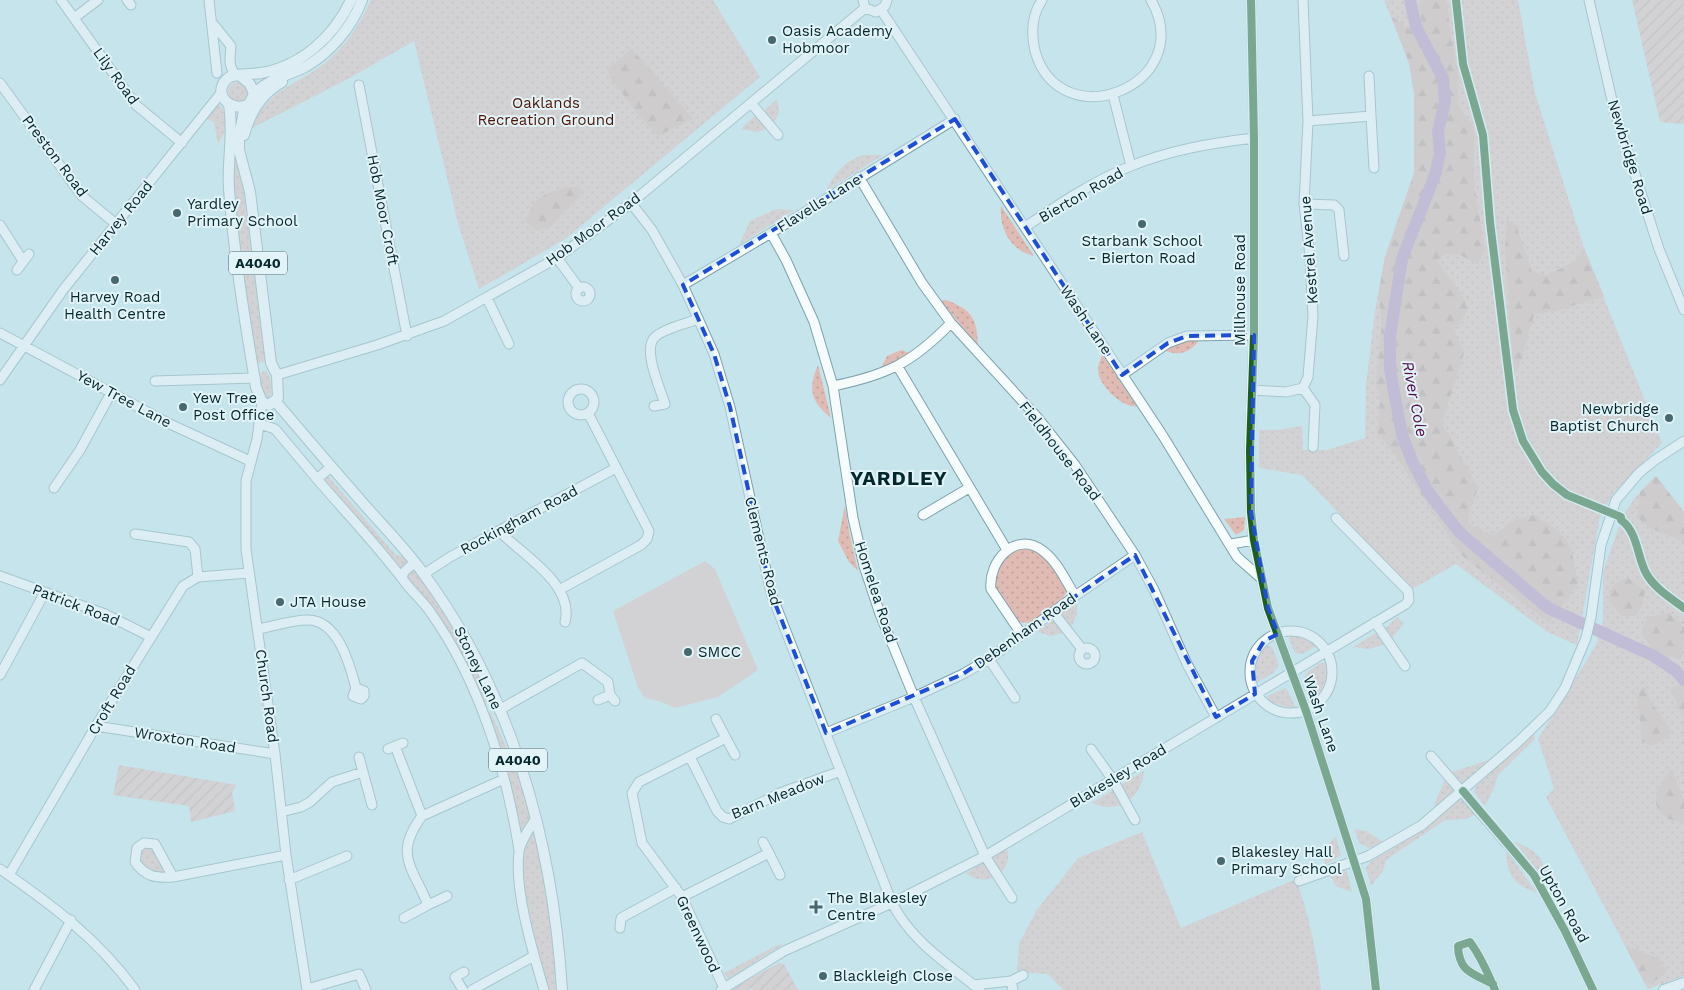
<svg xmlns="http://www.w3.org/2000/svg" width="1684" height="990" font-family="'Work Sans',sans-serif">
  <style>
    .grass { fill: url(#grass-dots) }
    .forest { fill: url(#forest-firs) }
    .garden { fill: url(#garden-furrows) }
    .pitch { fill: #dfbbb3 }
    .lines { fill: none; stroke-linecap: round; stroke-linejoin: round }
    .river { stroke: #bd8fbd; stroke-width: 12 }
    .minor-casing { stroke: #7ea2aa; stroke-width: 11 }
    .major-casing { stroke: #7ea2aa; stroke-width: 12 }
    .minor { stroke: #f6fbfc; stroke-width: 9 }
    .major { stroke: #f6fbfc; stroke-width: 10 }
    .cycleway-casing { stroke: #e2f4f8; stroke-width: 11 }
    .cycleway { stroke: #1b5e20; stroke-width: 8 }
    .marked { fill: none; stroke: #1d4ed8; stroke-width: 4; stroke-dasharray: 10 6; stroke-linejoin: round }
    .poi-dot { fill: #486870; stroke: #e2f4f8; stroke-width: 2 }
    .labels { text-anchor: middle; dominant-baseline: central; stroke-width: 4; stroke-linejoin: round; paint-order: stroke }
    .shield { fill: #e2f4f8; stroke: #47646a; stroke-width: 1 }
    .shield-label { font-size: 14px; font-weight: bold; fill: #04262d }
    .poi-label { font-size: 15px; fill: #04262d; stroke: #e2f4f8; text-anchor: start }
    .street-label { font-size: 15px; fill: #04262d; stroke: #e2f4f8 }
    .park-label { font-size: 15px; fill: #501204; stroke: #e2f4f8 }
    .water-label { font-size: 16px; font-style: italic; fill: #570e4d; stroke: #e2f4f8 }
    .district-label { font-size: 20px; font-weight: bold; letter-spacing: 1px; fill: #04262d; stroke: #e2f4f8 }
  </style>
  <defs>
    <pattern id="grass-dots" width="8" height="8" patternUnits="userSpaceOnUse" patternTransform="scale(1.25)"><rect width="8" height="8" fill="#dfbbb3"/><path d="M2 2h.1M6 6h.1" fill="none" stroke="#bea19a" stroke-width="1.8" stroke-linecap="round"/></pattern>
    <pattern id="forest-firs" width="22" height="20" patternUnits="userSpaceOnUse" patternTransform="scale(1.25)"><rect width="22" height="20" fill="#dab0a7"/><path d="M5 1l3.5 6h-7zM16 11l3.5 6h-7z" fill="#b99790"/></pattern>
    <pattern id="garden-furrows" width="10" height="10" patternUnits="userSpaceOnUse" patternTransform="scale(1.25)"><rect width="10" height="10" fill="#dfbbb3"/><path d="M-1 1l2-2M0 10L10 0M9 11l2-2" fill="none" stroke="#bea19a"/></pattern>
  </defs>
  <rect width="100%" height="100%" fill="#c6e4ec"/>
  <path class="grass" d="M371,0H713L760,77L565,239L479,289L459,227L414,41L346,80L252,128C267,89 296,86 325,63C346,46 360,24 371,0Z
    M1384,0H1518L1535,93L1584,248L1662,443L1613,494L1600,517L1577,645L1547,632L1456,564L1412,589L1302,475L1259,468V430H1278L1302,426L1303,450H1327L1365,438L1366,385L1375,311L1385,257L1414,173V93L1409,63Z
    M228 92a10 10 0 1 1 20 0a10 10 0 1 1-20 0Z
    M777,99L779,112L773,125L764,111Z
    M218,103C230,117 227,130 218,144L214,122L207,119Z
    M756,115L767,129L757,132L741,129Z
    M233,152H236L244,194L265,361L256,364C246,294 233,223 233,152Z
    M863,155H883L826,191C835,173 843,162 863,155Z
    M1001,206L1034,256C1011,251 999,229 1001,206Z
    M776,209L794,210L739,245L750,221Z
    M946,300C973,310 977,319 978,346L941,301Z
    M1202,337C1191,352 1180,358 1162,349L1188,338Z
    M901,350L910,353L881,368L887,356Z
    M1102,354L1137,406C1123,409 1098,385 1098,370C1098,365 1101,359 1102,354Z
    M818,365L831,418C810,401 808,389 818,365Z
    M263,371H266C272,378 273,390 269,398L263,396L259,377Z
    M328,476L395,554L404,557L409,563L401,571L324,481Z
    M1656,476L1684,512V976L1648,989L1546,797L1554,788L1538,739L1596,645L1603,621V572L1623,515L1635,498Z
    M845,505L849,531L858,571L849,562L838,541Z
    M1245,517L1244,530L1236,535L1224,519Z
    M1020,548C1046,548 1056,571 1067,591L1063,598L1033,623L1017,622L996,590L994,579L1003,557Z
    M415,570L443,610L488,696L489,701L485,704L481,703L408,580L406,577Z
    M1077,602V615L1070,629L1061,618V613Z
    M1397,617L1404,624L1391,639L1384,630Z
    M1052,621L1057,623L1063,633L1050,636L1037,631Z
    M1376,633L1384,645L1368,649L1356,647L1350,649Z
    M1297,634L1317,646L1301,654L1295,653L1289,639L1291,635Z
    M1267,645L1272,647L1279,665L1273,673L1258,682L1254,679C1255,666 1255,653 1267,645Z
    M1320,663H1326C1333,678 1324,692 1311,702L1304,678L1308,672Z
    M1285,688L1288,691L1296,709L1269,702L1268,696Z
    M490,711L518,773L532,819L520,836L488,716Z
    M1534,732L1535,739L1498,775L1494,788L1485,806L1474,792L1475,787Z
    M1492,759L1465,783L1461,782L1452,772Z
    M1144,771C1142,798 1118,815 1092,803Z
    M1445,776L1454,787V792L1434,808C1436,796 1445,784 1445,776Z
    M1463,799L1475,815L1465,819L1445,820L1386,860L1383,871L1371,886L1366,868L1370,862L1411,837L1458,800Z
    M534,826L548,901L557,990H550C539,959 517,882 523,851C525,843 531,834 534,826Z
    M1354,829L1366,831L1383,842L1370,848L1360,844Z
    M1142,832L1181,928L1296,879C1309,916 1317,952 1321,990H1063L1048,974L1017,972L1019,944L1036,911L1078,858Z
    M1336,836L1341,855L1325,865L1323,850Z
    M1514,841C1541,853 1544,858 1547,887L1532,863Z
    M144,845L156,849L166,874H152L137,859L139,849Z
    M1007,849C1014,873 985,889 966,873Z
    M1506,850L1537,893C1513,884 1507,875 1506,850Z
    M1344,870L1347,872L1352,892L1336,886L1328,873Z
    M782,943V945L732,977L728,978L724,973Z"/>
  <path class="forest" d="M1419,0H1446L1458,76V105L1474,128V185L1485,249L1478,264L1460,255L1447,253L1438,261C1444,275 1472,299 1466,313C1463,319 1458,325 1454,330L1464,353L1442,423L1478,488L1468,515L1469,524L1493,536L1514,520L1533,515C1572,537 1571,542 1578,584L1549,623L1460,554L1394,453L1378,434L1380,395L1376,384L1382,321L1378,295L1385,257L1414,173V93L1409,63L1391,16L1410,29L1421,19Z
    M632,49L693,119L658,136L636,113L608,73L610,67Z
    M566,187H578L584,191L550,227L537,230L526,222C534,196 542,195 566,187Z
    M1507,220L1516,225L1532,272L1548,275L1577,260L1584,248L1604,296L1559,310L1535,314C1526,334 1527,355 1514,374L1505,250Z
    M1656,476L1684,512V542L1647,527L1638,517L1640,492Z
    M1627,577L1645,591L1643,603L1636,616H1622L1610,602L1609,592L1614,585Z
    M1669,613L1684,627V652L1680,659L1655,652L1641,634L1648,617Z
    M1684,682V719L1671,689Z
    M1645,686L1650,700L1671,731L1669,736L1652,746L1642,742L1638,700L1640,690Z
    M1672,770L1684,801V823C1679,821 1669,820 1665,817C1647,803 1659,782 1672,770Z
    M1634,948L1659,960L1667,971L1659,979L1645,984L1627,949Z"/>
  <path class="garden" d="M1632,0H1684V124L1660,122Z
    M119,765L237,785L232,792L235,811L191,822L189,806L113,795Z
    M779,963L784,964L798,990H752L751,988L747,990H729Z"/>
  <path class="pitch" d="M705,561L715,569L758,670L718,697L675,708L659,701L645,698L638,688L613,611Z"/>
  <g class="lines">
    <path class="river" d="M1410,0L1416,27L1443,78L1445,102L1438,131L1440,153L1435,175L1402,259L1390,336V369L1402,435L1413,463L1429,493L1460,533L1548,608L1654,656L1676,671L1684,680"/>
    <defs>
      <path id="minor" d="M61,0L136,105L182,143
        M127,0L131,5
        M209,0L217,73
        M863,0L865,8L876,12L885,6L887,0
        M1042,0C1032,15 1031,34 1035,51C1060,140 1199,85 1151,0
        M1251,0L1254,138V335L1250,451L1251,512L1254,540L1268,608L1306,711L1366,899L1376,990
        M1589,0L1614,109L1659,249L1684,310
        M881,10L1163,436L1237,557L1262,579
        M74,18L98,0
        M214,25L231,46C230,57 228,67 236,75
        M0,83L82,196L116,224
        M359,85L407,336
        M1113,95L1131,166
        M751,103L778,135
        M1371,116L1374,168
        M1308,121L1371,116L1369,76
        M859,177L922,283L951,323L1037,417L1075,465L1135,555L1154,590L1187,664L1216,717
        M631,203L652,230L683,285L714,354L730,407L771,593L892,903C912,942 948,964 980,990
        M1304,204L1334,205L1339,210L1344,256
        M0,225L23,261
        M1025,227C1058,205 1093,181 1131,166C1170,150 1212,143 1254,138
        M771,233L786,260L814,322L833,386L853,518L864,566L880,614L914,697L985,856L1012,898
        M557,258L579,288
        M17,270L29,254
        M683,285L771,233L955,119
        M576 294a7 7 0 1 1 14 0a7 7 0 1 1-14 0Z
        M487,298L509,344
        M0,333L170,424L250,461
        M898,367L1007,550
        M277,375L377,345L444,321L557,258L631,203L865,8
        M1122,375L1168,343L1187,336L1254,335
        M0,380L63,290L221,93
        M155,381L255,378
        M833,386C887,375 912,363 951,323
        M1303,388L1315,405L1313,447
        M568 402a13 13 0 1 1 26 0a13 13 0 1 1-26 0Z
        M1253,390L1286,392L1303,388L1308,377L1313,316L1310,256L1304,204L1308,121L1303,0
        M262,402L257,439L246,481V549L275,754L286,855L307,990
        M654,406L665,404C660,388 642,349 655,337C665,328 686,324 698,319
        M260,424L275,429L317,479
        M331,467L317,479C346,513 377,545 404,581C412,592 423,601 431,613C479,681 506,768 519,850
        M54,488L80,450L111,393
        M923,515L969,488
        M499,531C521,554 575,584 565,622
        M135,534L189,542L195,549L198,577
        M1231,544L1254,540
        M424,574L450,557L616,468
        M0,576L105,614L151,637
        M402,578L404,572L415,562
        M559,590L641,545L647,539L649,531L588,413
        M1053,612L1082,649
        M1375,622L1405,666
        M258,629C274,626 292,620 308,620C338,620 350,665 356,688L364,691V696L361,699L353,696L356,688
        M1250 672a41 41 0 1 1 82 0a41 41 0 1 1-82 0Z
        M1022,635L991,589C988,561 1016,530 1043,551C1057,561 1066,581 1075,596
        M1079 656a8 8 0 1 1 16 0a8 8 0 1 1-16 0Z
        M989,659L1015,698
        M0,675L45,592
        M598,700L610,695L615,701
        M499,710L582,663L608,682L610,695
        M716,719L726,738L639,782L632,793L642,843L682,897L724,988
        M96,726L275,754
        M826,733L914,697L963,674L989,659L1075,596L1135,555
        M726,738L735,755
        M395,746L422,816L504,779
        M388,749L403,743
        M1091,749L1113,780L1135,820
        M1431,756L1534,875L1565,931L1593,990
        M359,757L363,772
        M690,757L717,811L723,817L729,819L780,793L841,771
        M281,812L301,807L310,802L332,782L363,772L372,805
        M422,816C393,855 413,867 428,905L447,896
        M536,818C530,828 520,841 519,852C514,891 533,952 544,990
        M763,842L769,853
        M0,869C51,904 98,939 135,990
        M9,875L96,726L183,586L198,577L249,573
        M173,877L155,844L144,843L137,848L135,862C146,877 155,878 173,877L286,855
        M289,880L347,856
        M1299,881L1368,856L1422,825L1518,742L1550,711L1565,688L1586,638L1591,617L1601,545L1616,500L1639,473L1655,460L1684,441
        M682,897L769,853L780,875
        M404,918L428,905
        M620,928L621,918L676,888
        M1011,981L1023,975
        M1493,984C1472,973 1459,972 1458,946L1470,942C1481,957 1488,973 1495,990
        M973,985L1011,981L1013,990
        M307,989L359,974L366,990
        M34,990L71,920
        M463,990L455,977L464,972
        M472,990L534,956
        M721,990L784,951L892,903L985,856L1406,604L1409,600L1408,591L1336,518"/>
      <path id="major" d="M239,75L250,84L254,94L249,104C232,114 211,94 227,79C235,72 251,75 261,73C301,66 334,37 351,0
        M254,94C268,79 287,76 305,67C330,53 352,27 362,0
        M229,105C234,133 227,161 229,189C234,255 245,322 256,387L262,402L269,405L278,398L277,375L271,363L250,192L239,150V137L245,106
        M244,135C250,112 261,94 282,82
        M276,402C304,435 333,469 362,502C382,525 405,548 423,573C512,693 553,843 562,990
        M1664,990L1684,983"/>
    </defs>
    <use href="#minor" class="minor-casing"/>
    <use href="#major" class="major-casing"/>
    <use href="#minor" class="minor"/>
    <use href="#major" class="major"/>
    <defs>
      <path id="cycleway" d="M1251,0L1254,138V335L1250,451L1251,512L1254,540L1268,608L1306,711L1366,899L1376,990
        M1456,0L1463,64L1483,135L1490,222L1513,410L1523,441L1542,472L1553,484L1567,495L1621,517V520C1638,532 1637,557 1646,573C1654,588 1671,598 1684,608
        M1463,791L1534,875L1565,931L1593,990
        M1493,984C1472,973 1459,972 1458,946L1470,942C1481,957 1488,973 1495,990"/>
    </defs>
    <use href="#cycleway" class="cycleway-casing"/>
    <use href="#cycleway" class="cycleway"/>
  </g>
  <path d="M0 0H1684V990H0ZM955,119L1122,375L1168,343L1187,336L1254,335L1251,512L1268,608L1278,634L1264,641L1252,661L1255,694L1216,717L1135,555L963,674L826,733L771,593L730,407L714,354L683,285Z" fill="#c6e4ec" fill-opacity=".55" fill-rule="evenodd"/>
  <path class="marked" d="M955,119L1122,375L1168,343L1187,336L1254,335L1251,512L1268,608L1278,634L1264,641L1252,661L1255,694L1216,717L1135,555L963,674L826,733L771,593L730,407L714,354L683,285Z"/>
  <g class="poi-dot">
    <circle cx="772" cy="40" r="5"/>
    <circle cx="177" cy="213" r="5"/>
    <circle cx="1142" cy="224" r="5"/>
    <circle cx="115" cy="280" r="5"/>
    <circle cx="183" cy="407" r="5"/>
    <circle cx="1669" cy="418" r="5"/>
    <circle cx="280" cy="602" r="5"/>
    <circle cx="688" cy="652" r="5"/>
    <circle cx="1221" cy="861" r="5"/>
    <path d="M813.5 899.5h5v5h5v5h-5v5h-5v-5h-5v-5h5z"/>
    <circle cx="823" cy="976" r="5"/>
  </g>
  <g class="labels">
    <g class="shield">
      <rect x="229" y="251.5" width="58" height="23" rx="4"/>
      <rect x="489" y="748.5" width="58" height="23" rx="4"/>
    </g>
    <g class="shield-label">
      <text x="258" y="263">A4040</text>
      <text x="518" y="760">A4040</text>
    </g>
    <g class="poi-label">
      <text x="782" y="31">Oasis Academy<tspan x="782" dy="17">Hobmoor</tspan></text>
      <text x="187" y="204">Yardley<tspan x="187" dy="17">Primary School</tspan></text>
      <text x="1142" y="241" text-anchor="middle">Starbank School<tspan x="1142" dy="17">- Bierton Road</tspan></text>
      <text x="115" y="297" text-anchor="middle">Harvey Road<tspan x="115" dy="17">Health Centre</tspan></text>
      <text x="193" y="398">Yew Tree<tspan x="193" dy="17">Post Office</tspan></text>
      <text x="1659" y="409" text-anchor="end">Newbridge<tspan x="1659" dy="17">Baptist Church</tspan></text>
      <text x="290" y="602">JTA House</text>
      <text x="698" y="652">SMCC</text>
      <text x="1231" y="852">Blakesley Hall<tspan x="1231" dy="17">Primary School</tspan></text>
      <text x="827" y="898">The Blakesley<tspan x="827" dy="17">Centre</tspan></text>
      <text x="833" y="976">Blackleigh Close</text>
    </g>
    <g class="street-label">
      <text transform="translate(116 76) rotate(54)">Lily Road</text>
      <text transform="translate(55 156) rotate(53)">Preston Road</text>
      <text transform="translate(1630 157) rotate(73)">Newbridge Road</text>
      <text transform="translate(1081 195) rotate(-30)">Bierton Road</text>
      <text transform="translate(819 203) rotate(-32)">Flavells Lane</text>
      <text transform="translate(383 210) rotate(79)">Hob Moor Croft</text>
      <text transform="translate(121 218) rotate(-51)">Harvey Road</text>
      <text transform="translate(593 229) rotate(-36)">Hob Moor Road</text>
      <text transform="translate(1309 250) rotate(-94)">Kestrel Avenue</text>
      <text transform="translate(1240 290) rotate(-90)">Millhouse Road</text>
      <text transform="translate(1086 320) rotate(56)">Wash Lane</text>
      <text transform="translate(124 399) rotate(28)">Yew Tree Lane</text>
      <text transform="translate(1060 451) rotate(52)">Fieldhouse Road</text>
      <text transform="translate(519 520) rotate(-28)">Rockingham Road</text>
      <text transform="translate(763 551) rotate(76)">Clements Road</text>
      <text transform="translate(876 592) rotate(72)">Homelea Road</text>
      <text transform="translate(76 605) rotate(21)">Patrick Road</text>
      <text transform="translate(1025 631) rotate(-35)">Debenham Road</text>
      <text transform="translate(478 668) rotate(64)">Stoney Lane</text>
      <text transform="translate(267 696) rotate(82)">Church Road</text>
      <text transform="translate(112 700) rotate(-59)">Croft Road</text>
      <text transform="translate(1321 714) rotate(71)">Wash Lane</text>
      <text transform="translate(185 740) rotate(9)">Wroxton Road</text>
      <text transform="translate(1118 776) rotate(-31)">Blakesley Road</text>
      <text transform="translate(778 796) rotate(-22)">Barn Meadow</text>
      <text transform="translate(1564 904) rotate(61)">Upton Road</text>
      <text transform="translate(698 934) rotate(65)">Greenwood</text>
    </g>
    <g class="park-label">
      <text x="546" y="103">Oaklands<tspan x="546" dy="17">Recreation Ground</tspan></text>
    </g>
    <g class="water-label">
      <text transform="translate(1415 399) rotate(79)">River Cole</text>
    </g>
    <g class="district-label">
      <text x="899" y="478">YARDLEY</text>
    </g>
  </g>
</svg>
